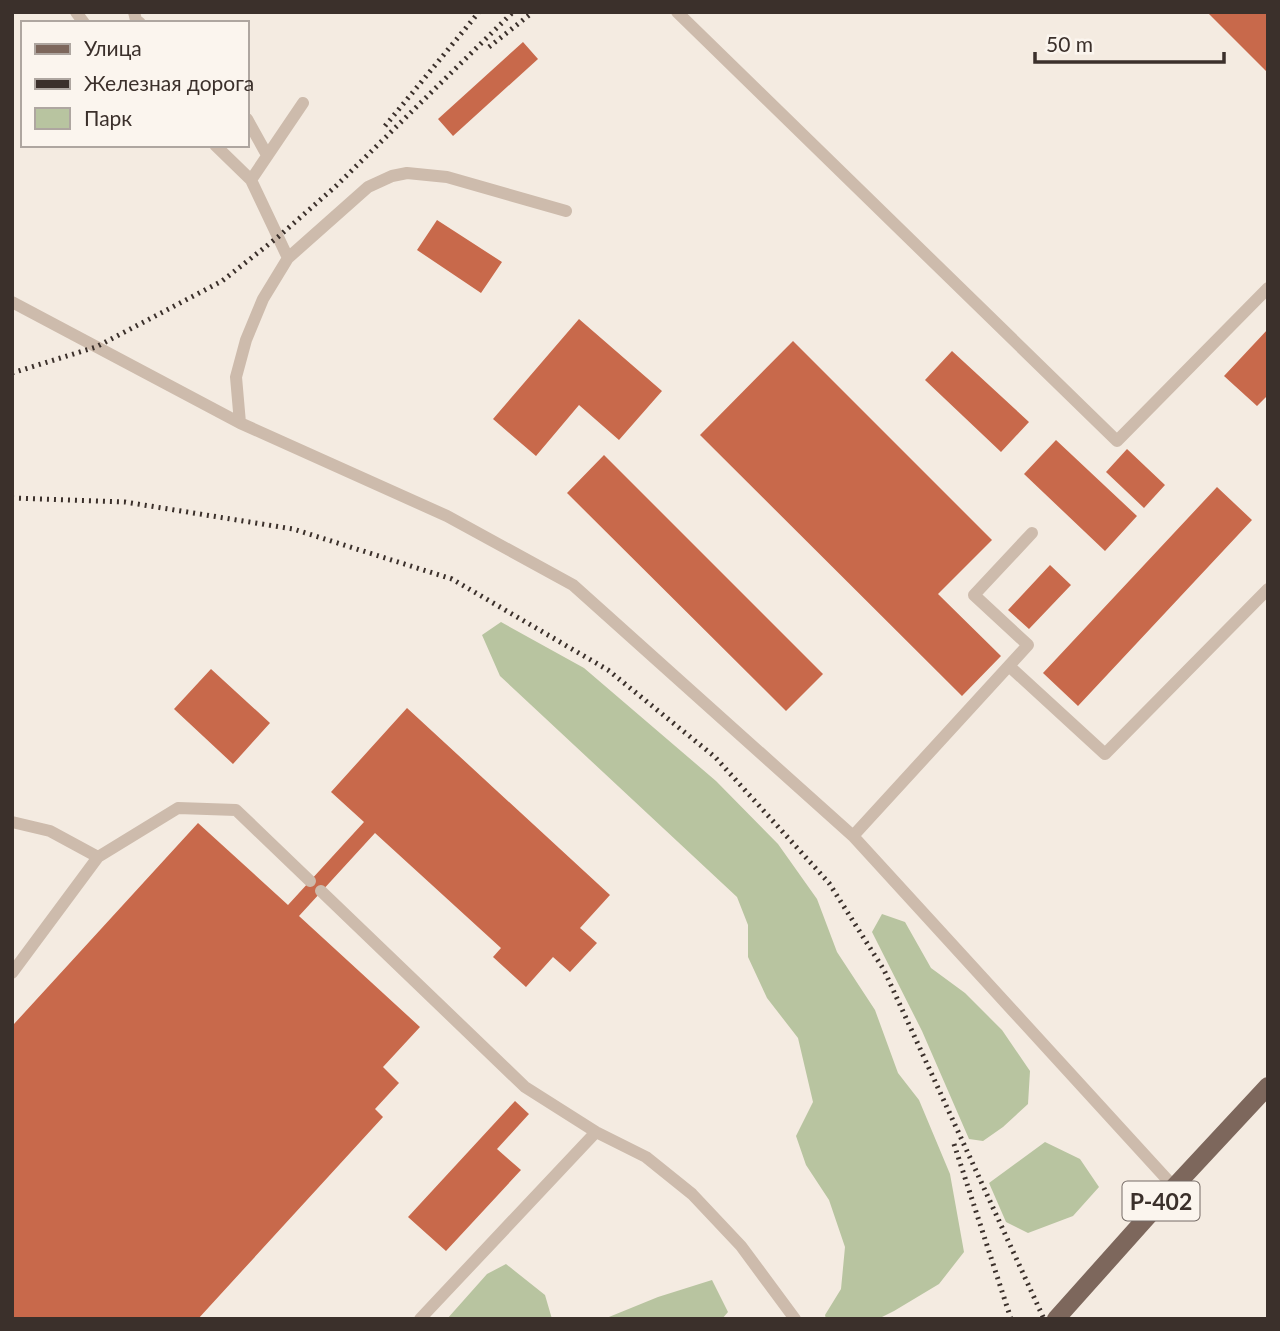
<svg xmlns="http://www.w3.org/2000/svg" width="1280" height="1331" font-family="Lato,sans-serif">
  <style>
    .green { fill: #b8c4a0 }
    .building { fill: #c8694b }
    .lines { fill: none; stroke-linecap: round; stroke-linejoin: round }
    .lane { stroke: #cdbbac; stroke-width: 12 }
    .primary { stroke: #7d675c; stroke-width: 18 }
    .rail { stroke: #3b302b; stroke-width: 5; stroke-dasharray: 2 5; stroke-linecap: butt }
    .labels { text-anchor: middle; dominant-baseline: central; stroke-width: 7; stroke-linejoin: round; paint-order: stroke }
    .shield { fill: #fbf5ee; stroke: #756b66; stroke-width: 2 }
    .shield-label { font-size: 23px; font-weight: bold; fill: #3b302b }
  </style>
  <rect width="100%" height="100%" fill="#f4ebe1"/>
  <path class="green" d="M501,622L584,668L716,781L778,844L817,899L837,952L875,1010L898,1073L919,1100L950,1174L964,1252L939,1284L894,1311L878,1319H826L825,1315L841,1289L845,1247L829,1200L806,1165L796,1136L813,1102L798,1038L767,998L748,957V925L737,897L500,676L482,635Z
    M882,914L905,922L931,968L965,993L1002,1030L1030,1071L1028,1104L1003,1127L983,1141L969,1139L922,1031L872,932Z
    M1045,1142L1080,1159L1099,1187L1073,1216L1028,1233L1006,1222L989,1183Z
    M506,1264L545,1295L552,1319H447L487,1274Z
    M712,1280L728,1312L722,1319H604L658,1297Z"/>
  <path class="building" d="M1207,12H1268V73Z
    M523,42L538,59L453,136L438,119Z
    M437,220L502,262L481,293L417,250Z
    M579,319L662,391L619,440L579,405L536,456L493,419Z
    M1268,329V395L1257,406L1224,376Z
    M793,341L992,540L938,594L1001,656L962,696L700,435Z
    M952,351L1029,422L1001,452L925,380Z
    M1056,440L1137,516L1105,551L1024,474Z
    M1127,449L1165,485L1144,508L1106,472Z
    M604,455L823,674L786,711L567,493Z
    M1217,487L1252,520L1078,706L1043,673Z
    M1050,565L1071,585L1029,629L1008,610Z
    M211,669L270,723L233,764L174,709Z
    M407,708L610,895L580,928L597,943L570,972L553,957L526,987L493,957L501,948L375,833L299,916L420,1027L383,1067L399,1083L375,1109L383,1117L198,1319H12V1022L14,1024L198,823L288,905L364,822L331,792Z
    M515,1101L529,1114L497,1149L521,1170L446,1251L408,1217Z"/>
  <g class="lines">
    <path class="lane" d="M76,12L84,23
      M134,12L136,20L140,23
      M677,12L1117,441L1268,288
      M247,119L267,155
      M215,145L251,180L288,258
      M251,180L303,103
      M12,302L240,423L447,516L573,585L853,836L1174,1187
      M240,423L236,377L246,340L263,299L288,258L368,187L392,176L407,173L447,177L566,211
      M1009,666L1105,754L1268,589
      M12,822L50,831L98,857
      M853,836L1028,645L974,595L1032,533
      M321,891L525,1087L596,1132L646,1157L692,1194L741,1246L795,1319
      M12,973L98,857L178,808L236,810L310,881
      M420,1319L596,1132"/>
    <path class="primary" d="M1056,1319L1174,1187L1268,1086"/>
    <path class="rail" d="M489,47L533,12
      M385,126L479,12
      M12,373L96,347L222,281L278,237L336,186L513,12
      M12,498L125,502L293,529L452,579L608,670L715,757L829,883L884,970L1044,1319
      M954,1144L1011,1319"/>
  </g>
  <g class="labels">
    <rect class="shield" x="1122.5" y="1181.5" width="77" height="39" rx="5"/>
    <g class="shield-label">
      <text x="1161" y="1201">Р-402</text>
    </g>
  </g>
  <rect width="1280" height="1331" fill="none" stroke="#3b302b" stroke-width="28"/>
  <rect x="21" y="21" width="228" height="126" fill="#fbf5ee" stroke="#aea6a0" stroke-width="2"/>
  <rect x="35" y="44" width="35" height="10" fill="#7d675c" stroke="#aea6a0" stroke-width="2"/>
  <text x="84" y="56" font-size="21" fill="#3b302b">Улица</text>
  <rect x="35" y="79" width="35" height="10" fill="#3b302b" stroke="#aea6a0" stroke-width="2"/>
  <text x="84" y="91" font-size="21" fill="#3b302b">Железная дорога</text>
  <rect x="35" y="108" width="35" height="21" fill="#b8c4a0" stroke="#aea6a0" stroke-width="2"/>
  <text x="84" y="126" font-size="21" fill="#3b302b">Парк</text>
  <path d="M1035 52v10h189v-10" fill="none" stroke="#3b302b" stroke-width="3.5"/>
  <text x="1046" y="52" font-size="21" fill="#3b302b" stroke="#fbf5ee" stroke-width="5" paint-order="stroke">50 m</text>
</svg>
